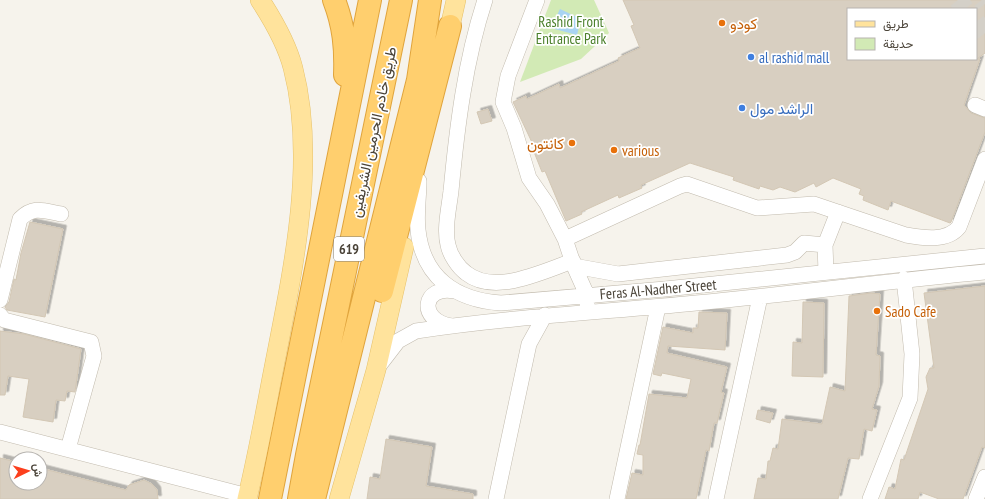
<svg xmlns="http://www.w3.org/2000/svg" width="985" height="499" font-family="'PT Sans Narrow',Vazirmatn,sans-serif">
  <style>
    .green { fill: #d2eab5 }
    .water { fill: #a9d4f2 }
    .building { fill: #d8cfc1; stroke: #d3c7b4; fill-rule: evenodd; filter: url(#shadow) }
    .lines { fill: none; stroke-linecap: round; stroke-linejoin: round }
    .major-tunnel { stroke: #d4d0c8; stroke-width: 19; stroke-dasharray: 19 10; stroke-linecap: butt }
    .minor-casing { stroke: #c2bbae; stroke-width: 16 }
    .major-casing { stroke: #e6c16a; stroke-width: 20 }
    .highway-casing { stroke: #e0a43c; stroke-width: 24 }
    .minor { stroke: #fff; stroke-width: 15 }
    .major { stroke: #ffe39c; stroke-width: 19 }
    .highway { stroke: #ffcf6e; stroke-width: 22 }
    .food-dot { fill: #e8710a; stroke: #fff; stroke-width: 1.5 }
    .shop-dot { fill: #3f7fe0; stroke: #fff; stroke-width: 1.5 }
    .labels { text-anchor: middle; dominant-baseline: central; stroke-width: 3.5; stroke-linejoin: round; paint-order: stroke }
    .shield { fill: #fff; stroke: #817c74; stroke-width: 1 }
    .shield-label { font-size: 14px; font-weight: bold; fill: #4b4439 }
    .park-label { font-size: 15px; fill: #4a7f2a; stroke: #fff }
    .food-label { font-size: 15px; fill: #c56008; stroke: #fff; text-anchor: start }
    .shop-label { font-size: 15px; fill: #366cbe; stroke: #fff; text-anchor: start }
    .street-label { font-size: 15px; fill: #4b4439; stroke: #fff }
  </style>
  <defs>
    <filter id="shadow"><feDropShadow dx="3.5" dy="-3.5" stdDeviation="0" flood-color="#0004"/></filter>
  </defs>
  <rect width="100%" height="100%" fill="#f6f3ec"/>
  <path class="green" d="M551,0H594L609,33L581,59L520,82Z"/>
  <path class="water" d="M560,9L581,19L577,35L551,28Z"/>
  <path class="building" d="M623,0H985V53L977,59H980L964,105L971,113L985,118V132L951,222L950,223L891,201L888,210L863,200L864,196L859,194L861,189L833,178L816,187L814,183L795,192L780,187L773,190L760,186L759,189L733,180L734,177L690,163L641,185L642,188L619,198L618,195L581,212L582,214L566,221L545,171L542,172L534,152L536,151L513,102L526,96L527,99L559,84L560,88L619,61L618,58L640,48L631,26L634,25ZM848,9H976V59H848Z
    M488,109L492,121L481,124L477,112Z
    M30,222L63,229L45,317L7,310L5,307L9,302L14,279L16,280L21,253Z
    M985,286V448L982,447L963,499H939L920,492L918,499H885L889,487L895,489L901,459L904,460L928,389L926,377L930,368H934L924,293Z
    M871,293L880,294L876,355L880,356L879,386L872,409L877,410L872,431L864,429L859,459L848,458L838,499H754L758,478L766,479L768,461H770L773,448L778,449L782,419L822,424L830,387L845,391L849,296Z
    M803,302L824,303L823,377L792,376L793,342L802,343Z
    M699,312L727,313L725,350L668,346L667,353L727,367L721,392L724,393L717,423H714L709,451L706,450L696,499H626L632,473L643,475V455L637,454L639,445H640L649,394L687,398L691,379L662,373L661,376L653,374L663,327L693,333V328H698Z
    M0,331L24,334L81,349L75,392L67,391L65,401L56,400L53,422L23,417L29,379L8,376L5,395H0Z
    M758,410L773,413L770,423L756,419Z
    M386,439L432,447L426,486L473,494V499H367L370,477L380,479Z
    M0,458L16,462V483H40V468L126,490L129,485L144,480L152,484L157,490L158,499H0Z"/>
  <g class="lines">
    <path class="major-tunnel" d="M958,0L965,9
      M982,0L985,4
      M976,22L985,33"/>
    <defs>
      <path id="minor" d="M485,0C465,61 457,127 451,191C449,208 444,229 448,245C450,255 458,267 466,273C495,296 543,271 573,261
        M537,0L508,76L503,102L514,128L529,178L547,204L565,239L574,266L587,295V304
        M975,105L985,109
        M419,181C419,197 416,214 418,230C423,278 456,300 501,303L665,289L985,256
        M565,239L680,186L687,184L757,208L814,204L906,235C923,238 947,242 959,227L985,159
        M825,245L826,272
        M574,266L618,274L787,255L795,252L804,243L825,245L838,212
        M0,300L20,219C34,205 44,211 61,214
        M0,315L4,320L91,342L94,356L68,449
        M451,326C417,320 423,285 454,291
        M378,367L398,341L416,331C509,317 603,312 696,303C793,294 889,281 985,272
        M0,432L248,496
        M496,499L529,344L545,315
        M617,499L658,307
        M716,499L760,297
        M870,499L910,398L912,354L904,279
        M976,499L985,477"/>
      <path id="major" d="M447,40L456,0
        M247,499C258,454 266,408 275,362C293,270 317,160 293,68C287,44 273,20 260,0
        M339,499L376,370L404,247"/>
      <path id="highway" d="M334,0C344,26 346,48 345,75
        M382,291L450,26
        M270,499L370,0
        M299,499L307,455L401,0
        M314,499L418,80L430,0"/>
    </defs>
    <use href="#minor" class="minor-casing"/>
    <use href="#major" class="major-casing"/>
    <use href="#highway" class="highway-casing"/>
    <use href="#minor" class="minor"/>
    <use href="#major" class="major"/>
    <use href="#highway" class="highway"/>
  </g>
  <g class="food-dot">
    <circle cx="722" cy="23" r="4"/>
    <circle cx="572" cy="143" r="4"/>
    <circle cx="614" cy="150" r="4"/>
    <circle cx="877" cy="311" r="4"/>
  </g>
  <g class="shop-dot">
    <circle cx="751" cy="57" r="4"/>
    <circle cx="742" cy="108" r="4"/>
  </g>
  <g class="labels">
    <rect class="shield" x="334" y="237" width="30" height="24" rx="3"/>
    <g class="shield-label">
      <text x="349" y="249">619</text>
    </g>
    <g class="park-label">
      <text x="571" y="21">Rashid Front<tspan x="571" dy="17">Entrance Park</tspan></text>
    </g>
    <g class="food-label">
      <text x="730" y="23">كودو</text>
      <text x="564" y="143" text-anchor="end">كانتون</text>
      <text x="622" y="150">various</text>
      <text x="885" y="311">Sado Cafe</text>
    </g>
    <g class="shop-label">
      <text x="759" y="57">al rashid mall</text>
      <text x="750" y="108">الراشد مول</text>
    </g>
    <g class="street-label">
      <text transform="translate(373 132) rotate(-78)">طريق خادم الحرمين الشريفين</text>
      <text transform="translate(658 289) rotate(-5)">Feras Al-Nadher Street</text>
    </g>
  </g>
  <rect x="847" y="8" width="130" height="52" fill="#ffffff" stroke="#b7b4b0"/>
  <rect x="855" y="21" width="20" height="6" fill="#ffe39c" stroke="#b7b4b0"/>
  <text x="883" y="28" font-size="12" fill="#4b4439">طريق</text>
  <rect x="855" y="38" width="20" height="12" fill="#d2eab5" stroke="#b7b4b0"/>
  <text x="883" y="48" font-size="12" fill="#4b4439">حديقة</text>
  <g transform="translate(28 471) rotate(85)"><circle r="19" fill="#ffffff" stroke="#b7b4b0"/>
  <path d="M0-3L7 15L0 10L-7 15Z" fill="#fc3f1d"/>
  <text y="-6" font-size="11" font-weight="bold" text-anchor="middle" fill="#4b4439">ش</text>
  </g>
</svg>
